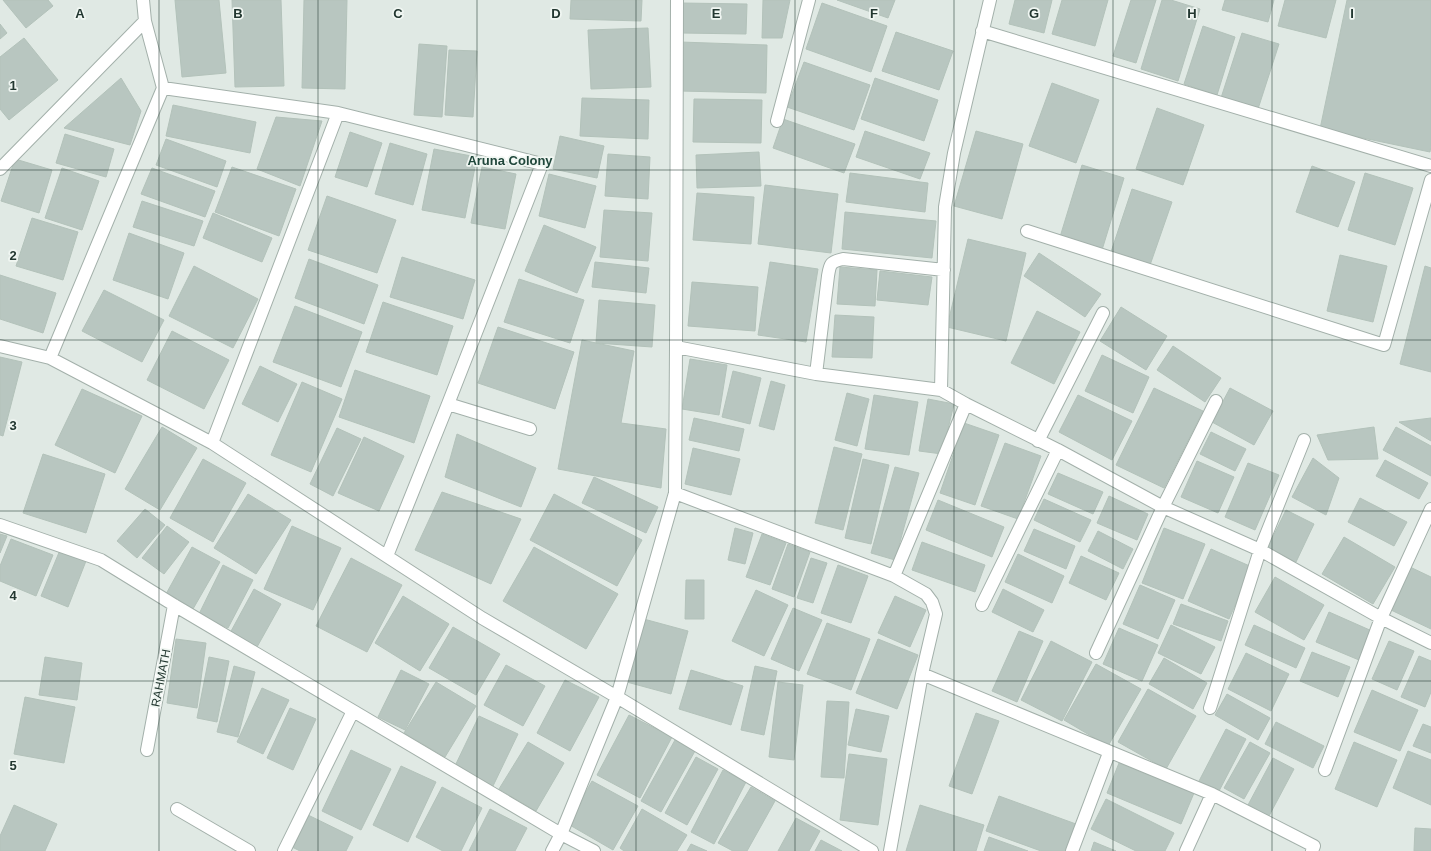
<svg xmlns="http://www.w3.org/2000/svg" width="1431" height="851" font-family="Helvetica,sans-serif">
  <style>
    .building { fill: #b8c6c0; stroke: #b3c2ba }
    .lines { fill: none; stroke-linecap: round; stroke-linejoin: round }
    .minor-casing { stroke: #a3b0aa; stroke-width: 14 }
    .minor { stroke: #fff; stroke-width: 12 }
    .grid { fill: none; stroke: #223730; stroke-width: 1; stroke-opacity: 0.55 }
    .labels { text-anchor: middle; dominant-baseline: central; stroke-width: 3.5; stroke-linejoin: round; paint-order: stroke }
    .street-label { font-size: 12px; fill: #223730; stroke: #f0f6f2 }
    .neighbourhood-label { font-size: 13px; font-weight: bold; fill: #20473b; stroke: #f0f6f2 }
    .grid-label { font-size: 13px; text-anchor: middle; font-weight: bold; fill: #223730; stroke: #f0f6f2; stroke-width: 3.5; stroke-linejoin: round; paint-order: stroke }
  </style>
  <rect width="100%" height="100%" fill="#e0e9e4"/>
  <path class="building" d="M3,0H48L53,6L26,28Z
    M175,0H219L226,73L182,77Z
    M232,0H281L284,86L235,87Z
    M304,0H347L345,89L302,88Z
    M571,0H642L641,21L570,19Z
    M763,0H790L782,38H762Z
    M837,0H895L888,18Z
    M1015,0H1052L1044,33L1009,24Z
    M1062,0H1108L1095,46L1052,34Z
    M1131,0H1156L1136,63L1113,56Z
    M1162,0H1171L1200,9L1178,81L1141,69Z
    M1225,0H1274L1268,22L1222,10Z
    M1285,0H1336L1326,38L1278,26Z
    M1347,0H1431V146L1430,152L1320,129Z
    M681,3L747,4L746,34L681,33Z
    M822,3L887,26L871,72L806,49Z
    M0,24L7,33L0,39Z
    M1203,26L1235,37L1217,95L1184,84Z
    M648,28L651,87L591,89L588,30Z
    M896,32L953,51L939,90L882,71Z
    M1242,33L1279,44L1257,112L1220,101Z
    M24,38L58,80L9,120L0,109V57Z
    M680,42L767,45L766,93L679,91Z
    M419,44L447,46L442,117L414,115Z
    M449,50L477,51L473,117L445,115Z
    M804,62L870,85L854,130L787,107Z
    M121,78L141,111L130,145L64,128Z
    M875,78L938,100L924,141L861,119Z
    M1052,83L1099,100L1076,163L1029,146Z
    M582,98L649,100L648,139L580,136Z
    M694,99L762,100L761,143L693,142Z
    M173,105L256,122L250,153L166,136Z
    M1157,108L1204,125L1183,185L1136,169Z
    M276,117L322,121L300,186L257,169Z
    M783,119L855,144L844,173L773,148Z
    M865,131L930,153L920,179L856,157Z
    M976,131L1023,144L1002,219L954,206Z
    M350,132L382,143L367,187L335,177Z
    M65,134L114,149L106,177L56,163Z
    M560,136L604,146L597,178L553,169Z
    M166,139L226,161L217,187L156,165Z
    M390,143L427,154L413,205L375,194Z
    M434,149L477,157L465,218L422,210Z
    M759,152L761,186L697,188L696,155Z
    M608,154L650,157L648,199L605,196Z
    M15,159L52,170L39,213L1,201Z
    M1082,165L1124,178L1102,250L1060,237Z
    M1312,166L1355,182L1338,227L1296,212Z
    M232,167L296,189L279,236L215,212Z
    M482,167L516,174L505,229L471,223Z
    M62,168L99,181L82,230L45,218Z
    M152,168L215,191L205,217L141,194Z
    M850,173L928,183L925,212L846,202Z
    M1365,173L1413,188L1395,245L1348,230Z
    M549,174L596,186L585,228L539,216Z
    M765,185L838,194L831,253L758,244Z
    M1132,189L1172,202L1149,268L1110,255Z
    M697,193L754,197L751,244L693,240Z
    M327,196L396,220L377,273L308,250Z
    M142,201L203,221L194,246L133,227Z
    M604,210L652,213L648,261L600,257Z
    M845,212L936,221L932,258L842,249Z
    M213,213L272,238L262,262L203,238Z
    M32,218L78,232L63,280L16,266Z
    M544,225L596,247L577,293L525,271Z
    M129,233L184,253L168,299L113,280Z
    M968,239L1026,253L1006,341L947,327Z
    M1039,253L1101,294L1085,317L1024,276Z
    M1340,255L1387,266L1373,322L1327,311Z
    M402,257L475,280L463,319L390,297Z
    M309,259L378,285L364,324L295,298Z
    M595,262L649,268L646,293L592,287Z
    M770,262L818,269L806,342L758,335Z
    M194,266L258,299L233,348L169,316Z
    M1425,266L1431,268V372L1400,364Z
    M840,267L877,270L875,306L837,304Z
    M880,271L932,277L928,305L877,300Z
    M0,275L56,293L43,333L0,319Z
    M519,279L584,300L570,343L504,322Z
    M692,282L758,287L755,331L688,326Z
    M104,290L164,320L142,362L82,331Z
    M599,300L655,305L652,347L596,343Z
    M383,302L453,326L437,375L366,352Z
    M295,306L362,332L341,387L273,362Z
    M1121,307L1167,336L1146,370L1100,341Z
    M1037,311L1080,332L1054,384L1011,363Z
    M835,315L874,317L872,358L832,357Z
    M498,327L574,352L555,409L478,383Z
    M172,331L229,360L204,409L147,380Z
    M582,340L634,351L621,423L666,429L661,488L558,469Z
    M1173,346L1221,378L1205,402L1157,370Z
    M1102,355L1149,377L1133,413L1085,391Z
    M0,357L22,362L3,436L0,435Z
    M690,359L727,365L719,415L682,409Z
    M260,366L297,384L278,422L242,404Z
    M355,370L430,396L414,443L339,417Z
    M733,371L761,378L750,424L722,417Z
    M771,381L785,385L774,430L759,426Z
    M302,382L342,399L311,472L271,455Z
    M1154,388L1203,411L1164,488L1116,465Z
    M1230,388L1273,411L1254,445L1212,422Z
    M82,389L142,416L115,473L55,445Z
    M847,393L869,399L857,446L835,440Z
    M874,395L918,402L909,455L865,449Z
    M1078,395L1132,421L1112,460L1059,432Z
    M928,399L954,404L942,454L919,451Z
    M694,418L744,429L739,451L689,440Z
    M1431,418V441L1399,422Z
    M964,423L999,435L975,505L940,493Z
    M162,427L197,448L160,510L125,489Z
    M1374,427L1378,459L1328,460L1317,435Z
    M1396,427L1431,446V476L1383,450Z
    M337,428L361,439L333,496L310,484Z
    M1211,432L1246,449L1235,471L1200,454Z
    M457,434L536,468L521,507L445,477Z
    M364,437L404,456L379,511L338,493Z
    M1005,443L1041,456L1018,519L981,506Z
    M834,447L862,454L843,530L815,523Z
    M693,448L740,459L731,495L685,484Z
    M43,454L105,474L86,533L23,513Z
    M1313,458L1339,478L1326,515L1292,497Z
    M203,459L246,483L213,542L170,518Z
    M863,459L889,465L871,544L845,538Z
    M1385,460L1428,483L1419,499L1376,476Z
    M1197,461L1234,477L1218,513L1181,497Z
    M1248,463L1279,475L1255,530L1225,517Z
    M895,467L919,473L895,560L871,553Z
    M1058,473L1103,492L1093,514L1048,494Z
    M594,477L658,507L646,533L582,503Z
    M442,492L521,519L491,584L415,550Z
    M248,494L291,520L256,574L214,548Z
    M554,494L642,540L617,586L530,540Z
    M1109,496L1148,514L1137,540L1097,523Z
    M1360,498L1407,522L1394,546L1348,522Z
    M1044,499L1091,520L1080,542L1034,520Z
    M938,500L1004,527L992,557L926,530Z
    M145,509L165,525L137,558L117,541Z
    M1286,510L1314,524L1296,562L1267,549Z
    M167,526L189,542L164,574L142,558Z
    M292,526L341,548L313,610L264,589Z
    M735,528L753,533L745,564L728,560Z
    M1164,528L1205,544L1183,599L1142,583Z
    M1034,529L1075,546L1066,569L1024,551Z
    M1098,531L1133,549L1123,569L1088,551Z
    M0,534L7,536L0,553Z
    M762,534L786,543L770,585L746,577Z
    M1344,537L1395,567L1373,604L1322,574Z
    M11,539L53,555L36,596L0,581V566Z
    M922,542L985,565L975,592L912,570Z
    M788,544L810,552L794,597L772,589Z
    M192,547L220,562L193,609L166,594Z
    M534,547L618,594L586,649L503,601Z
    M1211,549L1252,567L1229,619L1188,601Z
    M60,550L86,561L68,607L41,596Z
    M1018,554L1064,576L1052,603L1005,582Z
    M1081,556L1119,573L1106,600L1069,583Z
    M351,558L402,585L367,652L316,626Z
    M811,558L827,563L813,603L797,598Z
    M223,565L253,580L228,628L199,614Z
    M838,565L868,576L851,623L821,613Z
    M1410,567L1431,577V629L1391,610Z
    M1275,577L1324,605L1304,640L1255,612Z
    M686,580H704V619H685Z
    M1140,585L1175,600L1158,639L1123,624Z
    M254,589L281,604L257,647L230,633Z
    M1003,589L1044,610L1033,632L992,612Z
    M756,590L788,605L764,656L732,641Z
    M403,596L449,624L420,671L375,643Z
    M895,596L926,610L910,647L878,633Z
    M1181,604L1228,621L1221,641L1173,624Z
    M793,608L822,620L799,671L771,659Z
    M1329,612L1372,631L1359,660L1316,642Z
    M640,618L688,631L671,694L623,681Z
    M827,623L870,639L851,690L807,674Z
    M1171,625L1215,647L1201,674L1158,653Z
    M1254,625L1305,648L1296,668L1245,645Z
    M453,627L500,654L476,695L429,668Z
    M1119,628L1158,645L1142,681L1103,664Z
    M1019,631L1043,641L1017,702L992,691Z
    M176,639L206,643L197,708L167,703Z
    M878,639L918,655L897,709L856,693Z
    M1051,641L1092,662L1062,721L1021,700Z
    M1389,641L1414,651L1397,690L1372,679Z
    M1312,652L1350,667L1338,697L1300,681Z
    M1246,653L1289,674L1271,711L1228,689Z
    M1419,656L1431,661V692L1425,707L1401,697Z
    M45,657L82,663L77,700L39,695Z
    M209,657L229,661L217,722L197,718Z
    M1164,658L1207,683L1193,709L1149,684Z
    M1096,664L1141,689L1108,746L1064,720Z
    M506,665L545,686L523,726L484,705Z
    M234,666L255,672L238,737L217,732Z
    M755,666L777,671L764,735L741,730Z
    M401,670L429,684L405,730L378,717Z
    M691,670L743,686L731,725L679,709Z
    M565,680L599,697L570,751L537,733Z
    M436,682L476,706L445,757L404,733Z
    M778,682L803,685L794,760L769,757Z
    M262,688L289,700L263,754L237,742Z
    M1148,689L1196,716L1166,769L1118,742Z
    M1372,690L1418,710L1400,751L1354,732Z
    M1227,694L1270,718L1258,740L1215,715Z
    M25,697L75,707L64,763L14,754Z
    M827,701L849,702L844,778L821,777Z
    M290,708L316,719L293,770L267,758Z
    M856,709L889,716L881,752L848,745Z
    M976,713L999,721L972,794L949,786Z
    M629,715L672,737L640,798L597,775Z
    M479,716L518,734L493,786L454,768Z
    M1276,722L1324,746L1313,768L1265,744Z
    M1423,724L1431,727V753L1413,746Z
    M1226,729L1246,739L1218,793L1198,783Z
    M675,740L695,751L661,812L641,801Z
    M528,742L564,763L536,811L499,789Z
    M1250,742L1270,753L1244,799L1224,788Z
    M1354,742L1397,760L1377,807L1335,789Z
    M351,750L391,769L361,830L322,811Z
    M1408,751L1431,760V805L1393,788Z
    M849,754L887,759L878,825L840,820Z
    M696,757L718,769L687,825L665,813Z
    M1273,758L1294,769L1269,816L1248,805Z
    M1119,763L1194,793L1181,824L1107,793Z
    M401,766L436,782L408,842L373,825Z
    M723,770L746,782L714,844L691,832Z
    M592,781L638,806L613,850L568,824Z
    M442,787L482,808L461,851H443L416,837Z
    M751,787L775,801L747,851H733L718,843Z
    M999,796L1076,824L1066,851H1041L986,831Z
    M1106,799L1174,833L1165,851H1136L1091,829Z
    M14,805L57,824L45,851H0V836Z
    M920,805L984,825L976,851H906Z
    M490,809L527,828L515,851H469Z
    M642,809L687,835L677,851H624L620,848Z
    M308,815L353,837L346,851H300L292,847Z
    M796,818L820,831L809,851H778Z
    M1415,828L1431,829V851H1414Z
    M989,837L1028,851H984Z
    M821,840L842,851H815Z
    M1094,842L1116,851H1091Z
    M691,844L707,851H687Z"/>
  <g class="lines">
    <defs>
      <path id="minor" d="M982,31L1431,166
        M163,88L338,113L542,164L448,404L387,556
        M777,121L809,0
        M0,169L145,21
        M1027,231L1384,345L1431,180
        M0,346L50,358L212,443L482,618L617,697L872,851
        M676,347L816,374L941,390L966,404L1058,450L1163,507L1260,550L1381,618L1431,643
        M50,358L163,88L145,21L143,0
        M816,374L828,276C830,264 830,262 843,259L944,270
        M941,390L945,207L954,153L990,0
        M448,404L530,429
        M1038,441L1103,313
        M212,443L338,113
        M675,493L894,576L926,594L932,602L936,614L922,674L890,851
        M0,525L101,560L174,605L561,834L594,851
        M894,576L966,404
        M982,605L1058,450
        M1096,653L1163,507L1216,401
        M922,674L1212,794L1314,846L1312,851
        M1210,708L1260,550L1304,440
        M147,750L174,605
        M1325,770L1381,618L1431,509
        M177,809L249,851
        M284,851L353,711
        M552,851L561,834L617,697L675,493L676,347L677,0
        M1072,851L1109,753
        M1186,851L1212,794"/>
    </defs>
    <use href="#minor" class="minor-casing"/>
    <use href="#minor" class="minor"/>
  </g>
  <path class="grid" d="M159,0V851M318,0V851M477,0V851M636,0V851M795,0V851M954,0V851M1113,0V851M1272,0V851M0,170H1431M0,340H1431M0,511H1431M0,681H1431"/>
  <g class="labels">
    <g class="street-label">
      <text transform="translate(161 678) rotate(-79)">RAHMATH</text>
    </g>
    <g class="neighbourhood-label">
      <text x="510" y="160">Aruna Colony</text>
    </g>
  </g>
  <g class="grid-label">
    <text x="80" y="18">A</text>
    <text x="238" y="18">B</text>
    <text x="398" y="18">C</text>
    <text x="556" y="18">D</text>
    <text x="716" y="18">E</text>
    <text x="874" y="18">F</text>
    <text x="1034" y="18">G</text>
    <text x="1192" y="18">H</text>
    <text x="1352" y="18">I</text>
    <text x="13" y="90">1</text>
    <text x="13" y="260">2</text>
    <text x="13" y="430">3</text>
    <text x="13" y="600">4</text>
    <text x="13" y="770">5</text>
  </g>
</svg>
